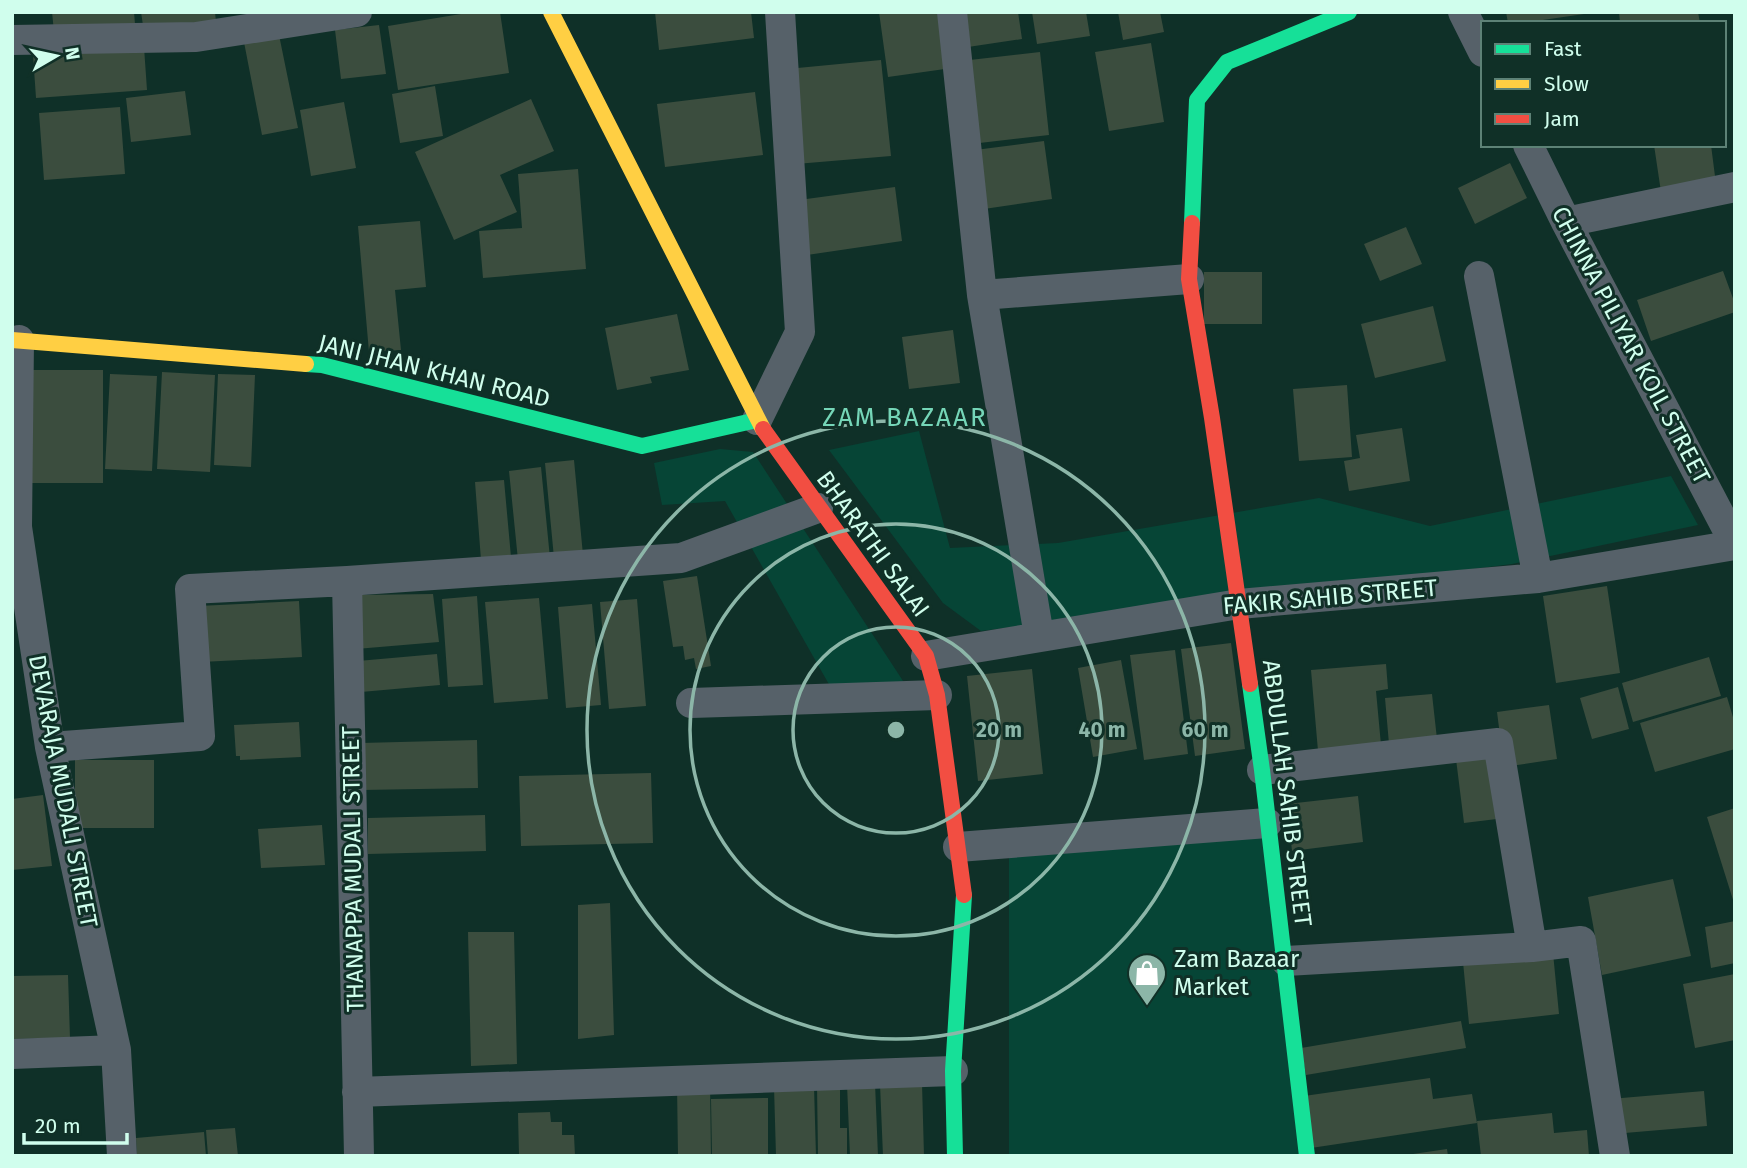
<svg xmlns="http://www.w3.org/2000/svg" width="1747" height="1168" font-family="'Fira Sans',sans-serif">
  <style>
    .built { fill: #064536 }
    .building { fill: #3b4d3e }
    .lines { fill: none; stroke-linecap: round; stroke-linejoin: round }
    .street { stroke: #566169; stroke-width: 30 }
    .fast { stroke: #16e098; stroke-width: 16 }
    .slow { stroke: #ffcf43; stroke-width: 16 }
    .jam { stroke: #f24e42; stroke-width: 16 }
    .ring { fill: none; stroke: #8cb6a8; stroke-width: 3.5 }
    .labels { text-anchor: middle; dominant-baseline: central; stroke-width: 6; stroke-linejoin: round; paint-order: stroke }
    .street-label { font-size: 24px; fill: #d0feed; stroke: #103027 }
    .poi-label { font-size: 24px; fill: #d0feed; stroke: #103027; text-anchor: start }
    .neighbourhood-label { font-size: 26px; letter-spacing: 2px; fill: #75d6b8; stroke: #103027 }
    .centre { fill: #8cb6a8; stroke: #103027; stroke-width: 3.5 }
    .ring-label { font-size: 21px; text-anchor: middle; font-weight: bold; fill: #8cb6a8; stroke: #103027; stroke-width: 6; stroke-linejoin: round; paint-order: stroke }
  </style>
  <rect width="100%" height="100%" fill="#0f3028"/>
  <path class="built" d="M919,431L950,548L1058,543L1319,498L1430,526L1671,476L1698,525L1512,564L981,631L943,603L829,450Z
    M720,449L753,452L907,687L839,702L725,501L662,505L654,463Z
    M1265,832L1304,1156H1009V857Z"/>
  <path class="building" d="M52,12H134L135,24L54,32Z
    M141,12H215L216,22L144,32Z
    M473,12H500L509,73L398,90L388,26Z
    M655,12H751L754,38L659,50Z
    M879,12H945L952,68L888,77Z
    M963,12H1018L1022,39L968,47Z
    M1032,12H1086L1090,36L1037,44Z
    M1118,12H1160L1164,32L1123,40Z
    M1506,12H1584V14L1523,23H1508Z
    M1619,12H1698L1700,23H1620Z
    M379,25L386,74L341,79L335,30Z
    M278,30L298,128L262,135L243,37Z
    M1151,43L1164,122L1109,131L1095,52Z
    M144,47L147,90L36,98L33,55Z
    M1040,52L1049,135L971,144L961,61Z
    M881,60L891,156L796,164L787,69Z
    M435,86L443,136L400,143L392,94Z
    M185,91L191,135L131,142L126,98Z
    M755,92L763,155L665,167L657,104Z
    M531,99L554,151L500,175L517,212L454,240L415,152Z
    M344,102L356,168L311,176L300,110Z
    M120,107L125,174L44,180L39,113Z
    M1044,141L1052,199L984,209L975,150Z
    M1654,145H1711L1716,184L1661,192Z
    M1510,163L1527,198L1475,224L1458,188Z
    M578,169L586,269L483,278L479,231L522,228L518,174Z
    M895,187L902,241L807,255L799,200Z
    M420,221L426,287L395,290L401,350L369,352L358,226Z
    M1406,227L1422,264L1380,281L1364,244Z
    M1723,271L1735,304V312L1651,341L1637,300Z
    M1204,272H1262V324H1204Z
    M1433,306L1446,361L1375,378L1361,324Z
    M677,314L689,370L650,377L652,383L617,390L605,328Z
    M953,330L960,383L909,389L902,337Z
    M25,370H103V483H25Z
    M162,372L215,375L210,472L157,469Z
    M110,374L157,376L152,471L105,469Z
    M218,374L255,375L251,467L214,465Z
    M1347,385L1352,457L1299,461L1293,389Z
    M1402,428L1410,481L1349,491L1344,461L1360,458L1356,435Z
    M574,460L583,555L554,558L545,463Z
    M541,467L550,558L518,560L509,471Z
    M504,480L511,557L481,560L475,482Z
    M697,576L711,666L696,669L694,658L685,660L683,646L673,647L663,581Z
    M1607,586L1620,673L1556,683L1543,596Z
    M433,594L439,642L356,649L359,595Z
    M477,596L483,685L448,687L442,599Z
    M539,598L548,699L494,703L485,602Z
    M637,599L646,706L609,709L600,602Z
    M299,601L302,657L201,662L198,606Z
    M592,604L601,705L566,708L558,607Z
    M1231,643L1245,749L1195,756L1181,649Z
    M1175,650L1188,754L1144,760L1130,655Z
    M437,654L440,685L361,692L358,661Z
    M1709,657L1721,696L1633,722L1622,683Z
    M1121,660L1137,749L1093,757L1078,668Z
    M1386,664L1388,689L1376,691L1381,745L1318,751L1311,670Z
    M1032,669L1043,774L978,781L967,676Z
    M1618,687L1629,729L1592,739L1580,698Z
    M1432,694L1437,739L1389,744L1385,698Z
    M1727,697L1735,724V749L1655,772L1640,723Z
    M1549,705L1557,759L1504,767L1497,712Z
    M299,722L301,757L240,760V756H236L234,725Z
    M477,740L478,788L362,790L361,743Z
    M1495,746L1505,818L1464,823L1455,751Z
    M75,760H154V828H75Z
    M651,773L653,843L521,846L519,776Z
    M43,795L52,866L12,870V799Z
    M1358,796L1363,842L1292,851L1287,804Z
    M1735,808V903H1734L1707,817Z
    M485,815L486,851L368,854V818Z
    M322,825L325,865L261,868L258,829Z
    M1673,879L1691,956L1602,975L1588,897Z
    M610,903L614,1035L578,1039V905Z
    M1735,921V963L1711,968L1705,927Z
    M468,932H514L517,1064L471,1066Z
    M1553,953L1559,1014L1469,1024L1463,962Z
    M1735,974V1040L1695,1048L1683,984Z
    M68,975L70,1038L12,1039V976Z
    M1461,1021L1466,1048L1306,1075L1301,1048Z
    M1430,1078L1433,1099L1472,1094L1477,1123L1311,1148L1304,1096Z
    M710,1083L711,1156H678L677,1084Z
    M875,1083L878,1156H850L847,1084Z
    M922,1083L924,1156H883L880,1084Z
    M817,1085H840V1128H847V1156H818Z
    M814,1086L816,1156H776L774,1087Z
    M1704,1091L1707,1126L1613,1134L1610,1099Z
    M768,1098V1156H712L711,1099Z
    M550,1112L551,1122H562V1135H574L575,1156H519L518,1113Z
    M1552,1113L1554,1133L1587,1130L1589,1156H1481L1477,1121Z
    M235,1128L238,1156H208L206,1130Z
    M204,1132L206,1156H137L136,1138Z
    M1447,1149L1448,1156H1414L1413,1154Z"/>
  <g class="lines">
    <path class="street" d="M952,12L982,295L1039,636
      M1463,12L1483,52
      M12,40L196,37L357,12
      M1528,145L1566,222L1735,544
      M1566,222L1735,187
      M1479,276L1538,578
      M982,295L1189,279
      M19,340L17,527L50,747L116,1050L122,1156
      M757,420L800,332L780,12
      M347,581L359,1156
      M926,656L1239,604L1538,578L1735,545
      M691,703L937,695
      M50,747L200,736L190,589L347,581L681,558L818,508
      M1262,770L1498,743L1532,947
      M958,847L1267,823
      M1286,961L1532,947L1581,941L1615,1156
      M12,1054L116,1050
      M357,1092L953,1071"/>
    <path class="fast" d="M1192,223L1197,100L1227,62L1349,12
      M306,364L322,365L642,446L757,420
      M1250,684L1262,770L1307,1156
      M955,1156L953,1071L964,895"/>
    <path class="slow" d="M551,12L763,429
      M12,340L306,364"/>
    <path class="jam" d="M1192,223L1189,279L1212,418L1250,684
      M763,429L926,656L937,695L964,895"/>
  </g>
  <g class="ring">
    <circle cx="896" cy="730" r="103"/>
    <circle cx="896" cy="730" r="206"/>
    <circle cx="896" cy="730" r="309"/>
  </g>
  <defs>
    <symbol id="shop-pin" viewBox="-11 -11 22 30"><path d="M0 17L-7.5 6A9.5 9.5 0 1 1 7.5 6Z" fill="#8cb6a8" stroke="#103027"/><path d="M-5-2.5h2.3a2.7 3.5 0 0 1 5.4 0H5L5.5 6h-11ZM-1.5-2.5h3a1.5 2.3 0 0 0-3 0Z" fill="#fff"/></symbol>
  </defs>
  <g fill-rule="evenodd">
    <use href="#shop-pin" x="1125" y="951" width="44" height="60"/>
  </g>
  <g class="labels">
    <g class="street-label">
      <text transform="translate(1631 345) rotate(62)">CHINNA PILIYAR KOIL STREET</text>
      <text transform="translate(434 371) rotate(14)">JANI JHAN KHAN ROAD</text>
      <text transform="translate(873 544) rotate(54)">BHARATHI SALAI</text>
      <text transform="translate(1330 597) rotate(-5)">FAKIR SAHIB STREET</text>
      <text transform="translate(63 791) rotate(79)">DEVARAJA MUDALI STREET</text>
      <text transform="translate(1287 793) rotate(83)">ABDULLAH SAHIB STREET</text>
      <text transform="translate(353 869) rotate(-91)">THANAPPA MUDALI STREET</text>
    </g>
    <g class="poi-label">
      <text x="1174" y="959">Zam Bazaar<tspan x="1174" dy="28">Market</tspan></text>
    </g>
    <g class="neighbourhood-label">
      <text x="905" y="417">ZAM BAZAAR</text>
    </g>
  </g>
  <circle cx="896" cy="730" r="10" class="centre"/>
  <g class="ring-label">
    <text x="999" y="737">20 m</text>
    <text x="1102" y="737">40 m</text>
    <text x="1205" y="737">60 m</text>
  </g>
  <rect width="1747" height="1168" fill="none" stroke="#d0feed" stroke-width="28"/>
  <rect x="1481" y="21" width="245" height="126" fill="#103027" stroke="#5d8276" stroke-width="2"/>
  <rect x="1495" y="44" width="35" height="10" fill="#16e098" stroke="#5d8276" stroke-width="2"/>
  <text x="1544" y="56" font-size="21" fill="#d0feed">Fast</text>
  <rect x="1495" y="79" width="35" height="10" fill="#ffcf43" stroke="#5d8276" stroke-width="2"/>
  <text x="1544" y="91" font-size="21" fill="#d0feed">Slow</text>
  <rect x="1495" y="114" width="35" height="10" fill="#f24e42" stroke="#5d8276" stroke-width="2"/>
  <text x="1544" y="126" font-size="21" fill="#d0feed">Jam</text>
  <g transform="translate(56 56) rotate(81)" stroke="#103027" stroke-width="5" paint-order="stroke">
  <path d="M0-5L12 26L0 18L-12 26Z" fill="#d0feed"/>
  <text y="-10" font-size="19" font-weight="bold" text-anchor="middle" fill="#d0feed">N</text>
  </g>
  <path d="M24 1133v10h103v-10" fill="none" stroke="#d0feed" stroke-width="3.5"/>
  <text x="35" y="1133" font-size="21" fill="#d0feed" stroke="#103027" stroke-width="5" paint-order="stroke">20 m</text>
</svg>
